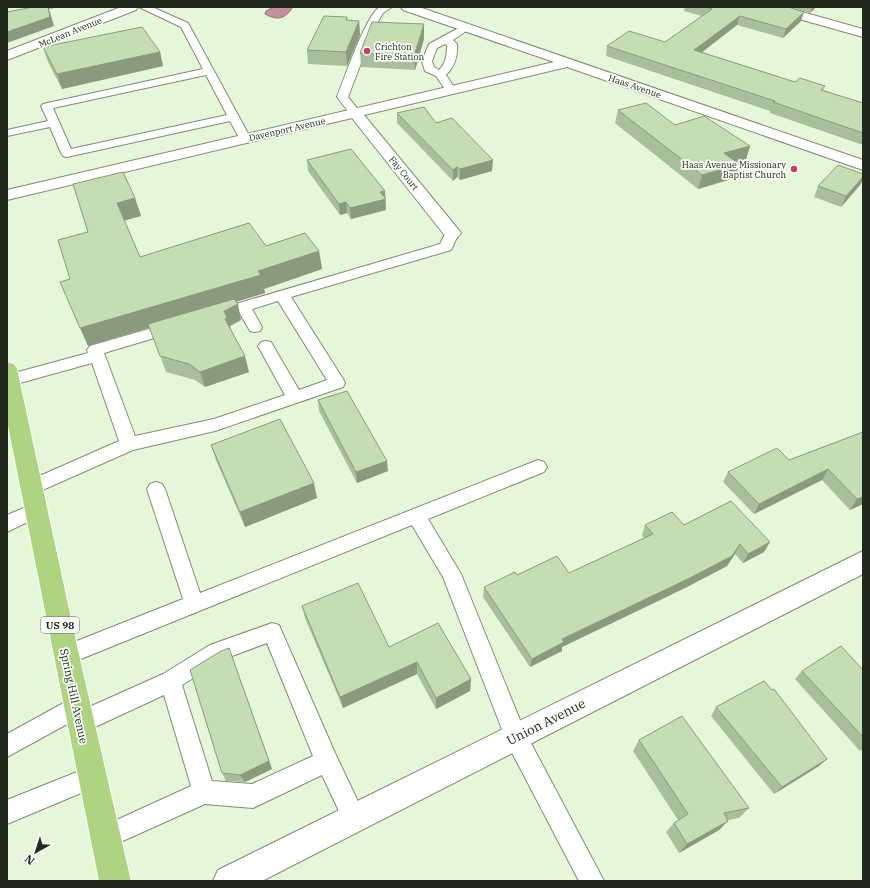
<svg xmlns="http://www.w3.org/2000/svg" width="870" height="888" font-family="'IBM Plex Serif',serif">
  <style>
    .water { fill: #c3919b; stroke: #927275 }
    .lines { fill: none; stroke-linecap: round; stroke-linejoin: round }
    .lane-casing { stroke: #7e8e72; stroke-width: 2 }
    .street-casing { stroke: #7e8e72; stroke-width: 2 }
    .primary-casing { stroke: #fff; stroke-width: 2 }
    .lane { fill: #fff; fill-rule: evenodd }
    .street { fill: #fff; fill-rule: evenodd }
    .primary { fill: #aed482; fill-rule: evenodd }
    .wall { fill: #a9be9a }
    .shaded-wall { fill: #8a9b7d }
    .building { fill: #c5ddb3; stroke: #8a9b7d }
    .poi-dot { fill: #ca3d6b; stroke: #fbfff9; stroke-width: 1.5 }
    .labels { text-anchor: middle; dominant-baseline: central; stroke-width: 3.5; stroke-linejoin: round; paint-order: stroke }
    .far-street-label { font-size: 9px; fill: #21281c; stroke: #fbfff9 }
    .far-poi-label { font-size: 9px; fill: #21281c; stroke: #fbfff9; text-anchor: start }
    .shield { fill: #fbfff9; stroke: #62685e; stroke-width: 1 }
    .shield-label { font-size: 10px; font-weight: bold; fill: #21281c }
    .street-label { font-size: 11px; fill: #21281c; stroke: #fbfff9 }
    .near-street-label { font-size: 13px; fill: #21281c; stroke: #fbfff9 }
  </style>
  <rect width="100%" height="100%" fill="#e5f7d8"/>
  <path class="water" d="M274,7H293C285,19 278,21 265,14L266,11Z"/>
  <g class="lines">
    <defs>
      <path id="lane" d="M139,7H152L188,23L251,139L249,141H241L230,121L67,157L63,156L61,153L50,127L7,136V130L48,121L41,106L43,104L203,69L181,27ZM206,75L227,115L71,149L53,108Z
        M380,7H392L383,13L375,27L348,97L361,113L355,116L351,115L337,97C344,80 366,14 380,7Z
        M466,24L471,27L469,29L453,40L457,44C458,56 455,66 446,75L456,90L451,93L447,92L436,76L425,71L422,61L429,44ZM445,44L447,45C447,55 446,63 439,70L434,67L432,61L437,48Z
        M452,229L457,230L459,233L451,250L291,297L343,379L345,383L343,387L215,431L133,450L38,492L32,494L26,492L23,487L26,482L119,441L92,363L9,386L7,385V375L88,353L87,350L90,346L173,322L178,323L180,327L178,331L104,353L135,436L214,419L285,395L258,346L261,342L266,341L271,342L299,390L327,380L278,301L252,309L262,327L260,331L255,332L250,331L239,312L217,319L212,317L210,314L212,311L440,244L447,230Z
        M538,460L544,462L547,467L544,472L428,519L461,574L524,730L604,881H579L508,745L443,577L412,525L66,665L59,662L56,655L59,648L183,599L147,489L150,484L156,482L162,484L165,489L200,593Z
        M36,503L42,505L45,510L42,515L7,532V515Z
        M272,623L279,625L335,753L362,810L366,818L362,826L354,830L346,826L322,775L253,808L205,804L105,849L97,845L93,837L97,829L191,786L164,695L80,734L72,731L69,723L7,757V734L69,700L77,696L85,700L87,708L163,674L210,645ZM267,643L313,756L252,784L212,781L182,685L224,659Z
        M92,766L100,769L103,777L100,785L7,824V800Z"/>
      <path id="street" d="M121,7H138L136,10L7,60V51Z
        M401,7H419L863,160V170L567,67L364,115L458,229L461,233L458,237L452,238L446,237L352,118L7,200V190L554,62L403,10Z
        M765,7H784L863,29V37L767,10Z
        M863,551V574L262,881H213L218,870Z"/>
      <path id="primary" d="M7,362L14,364L17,369L79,655L131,881H99L7,421Z"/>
    </defs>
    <use href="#lane" class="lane-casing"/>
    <use href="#street" class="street-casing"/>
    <use href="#primary" class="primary-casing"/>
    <use href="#lane" class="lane"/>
    <use href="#street" class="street"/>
    <use href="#primary" class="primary"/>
  </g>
  <path class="wall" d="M685,7H788L801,21L783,38L737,25L702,52L795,82L825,86L823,90L863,103V145L770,113V111L606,56L607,46L665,42L702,16L684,11Z
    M790,7H816L810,13Z
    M347,17L348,21H359L360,35L347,66L308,64L307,50Z
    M424,24V39L415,70L361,67L360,53Z
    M43,47L160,52L163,66L62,89L48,62Z
    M618,110L675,125L750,146L746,159L736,162L739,164L735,178L698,189L615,123Z
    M397,113L436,123L492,171L460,180L457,177L453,181L397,123Z
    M307,160L385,198L386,210L351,219L347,213L340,215L308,171Z
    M863,174V179L860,185L841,207L814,197L818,186Z
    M135,198L141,216L124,220L140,257L266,246L319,251L322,269L264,289L265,293L236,302L241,320L230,326L231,330L249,372L205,387L195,380L166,372L150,328L88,346L70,279Z
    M318,400L388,471L357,483L319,411Z
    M863,432V504L850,510L822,480L754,514L723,482L728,472L789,460Z
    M211,445L317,498L245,527L216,460Z
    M645,525H684L764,552L743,563L735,554L727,566L685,588L562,647V651L530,667L483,597L484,587L517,575L569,573L644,538L642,535Z
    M302,606L389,647L471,679L470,691L436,709L417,674L343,708L305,618Z
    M229,648L232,657L272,769L245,782L226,781L222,773Z
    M863,670V749L860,751L795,679L802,671Z
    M716,707L819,766L774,794L711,716Z
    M639,740L749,808L739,818L728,820L719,830L679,853L666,832L674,823L678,820L633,751Z"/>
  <path class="shaded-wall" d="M29,7H60L49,9L54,26L7,43V32L31,12Z
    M812,7H816L810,13Z
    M804,12L801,21L783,38L786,29Z
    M740,16L737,25L692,60L694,50Z
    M359,21L360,35L347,66L346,52Z
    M424,24V39L415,70L414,56Z
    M160,52L163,66L62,89L57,74Z
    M750,146L746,159L720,167L724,153Z
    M493,160L492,171L460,180V169Z
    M739,164L735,178L698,189L702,175Z
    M457,167V177L453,181V170Z
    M863,177V179L860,185L841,207L846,196Z
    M385,191L386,210L351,219L350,208L380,192Z
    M135,198L141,216L123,221L117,203Z
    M346,202L347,213L340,215L339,204Z
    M319,251L322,269L264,289L265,293L88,346L80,328L258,271Z
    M238,304L241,320L230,326L232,334L225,319L224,311Z
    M245,356L249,372L205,387L200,372Z
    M387,461L388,471L357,483L356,472Z
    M828,469L822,480L754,514L759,504Z
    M314,483L317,498L245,527L240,512Z
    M863,497V504L850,510L857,499Z
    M770,542L764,552L743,563L748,554Z
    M740,544L735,554L727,566L685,588L562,647V651L530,667L532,659L562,639Z
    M229,648L232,657L272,769L245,782L240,775Z
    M417,662V674L343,708L340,697Z
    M471,679L470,691L436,709V698Z
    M827,759L819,766L774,794L782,787Z
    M728,821L719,830L679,853L687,844Z"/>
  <path class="building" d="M33,7H48L50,17L7,32V12Z
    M706,7H788L804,12L786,29L740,16L694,50L795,82L800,78L825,86L821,90L863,103V133L773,102L775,101L607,46L629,31L665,42L712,9Z
    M324,16L347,17L346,20L359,21L346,52L307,50Z
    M372,22L424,24L414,56L360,53Z
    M142,27L160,52L57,74L43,47Z
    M646,103L675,125L704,116L750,146L724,153L739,164L702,175L618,110Z
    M424,107L436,123L452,118L493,160L460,169L457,167L453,170L397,113Z
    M351,149L385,191L380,192L386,199L350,208L346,202L339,204L307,160Z
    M838,165L863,174V177L846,196L818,186Z
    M123,172L135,198L117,203L140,257L249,223L266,246L305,233L319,251L258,271L261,275L80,328L60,282L70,279L58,240L88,232L73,184Z
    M234,299L238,304L224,311L227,318L225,319L245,356L200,372L189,364L160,356L148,324Z
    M347,391L387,461L356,472L318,400Z
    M280,419L314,483L240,512L211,445Z
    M863,432V497L857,499L828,469L759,504L728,472L777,448L789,460Z
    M731,501L770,542L748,554L740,544L732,556L690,578L562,639L564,642L532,659L484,587L515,572L517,575L557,556L569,573L653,534L645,525L672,512L684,525Z
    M358,583L389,647L438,623L471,679L436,698L417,662L340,697L302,606Z
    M841,646L863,670V737L802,671Z
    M229,648L269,761L240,775L222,773L190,670L221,651Z
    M764,681L772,690L774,689L827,759L782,787L716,707Z
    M682,716L749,808L724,813L728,821L687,844L674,823L688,814L639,740Z"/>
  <g class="poi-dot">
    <circle cx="367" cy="51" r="4"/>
    <circle cx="794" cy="169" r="4"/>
  </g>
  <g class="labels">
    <g class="far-street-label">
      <text transform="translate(70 32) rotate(-22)">McLean Avenue</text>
      <text transform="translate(635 86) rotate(19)">Haas Avenue</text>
      <text transform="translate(287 129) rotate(-13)">Davenport Avenue</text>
      <text transform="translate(404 173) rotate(51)">Fay Court</text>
    </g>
    <g class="far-poi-label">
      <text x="375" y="46">Crichton<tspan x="375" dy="10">Fire Station</tspan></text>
      <text x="786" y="164" text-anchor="end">Haas Avenue Missionary<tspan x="786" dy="10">Baptist Church</tspan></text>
    </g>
    <rect class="shield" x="41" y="617" width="38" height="16" rx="3"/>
    <g class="shield-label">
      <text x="60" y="625">US 98</text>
    </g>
    <g class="street-label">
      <text transform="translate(74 696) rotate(78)">Spring Hill Avenue</text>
    </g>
    <g class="near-street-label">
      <text transform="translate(546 722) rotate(-27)">Union Avenue</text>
    </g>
  </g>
  <rect width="870" height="888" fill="none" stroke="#21281c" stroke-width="16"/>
  <g transform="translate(36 852) rotate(219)" stroke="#fbfff9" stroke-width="3" paint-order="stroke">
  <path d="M0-3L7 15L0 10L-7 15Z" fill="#21281c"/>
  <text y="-6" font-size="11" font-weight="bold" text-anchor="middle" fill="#21281c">N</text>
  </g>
</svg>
